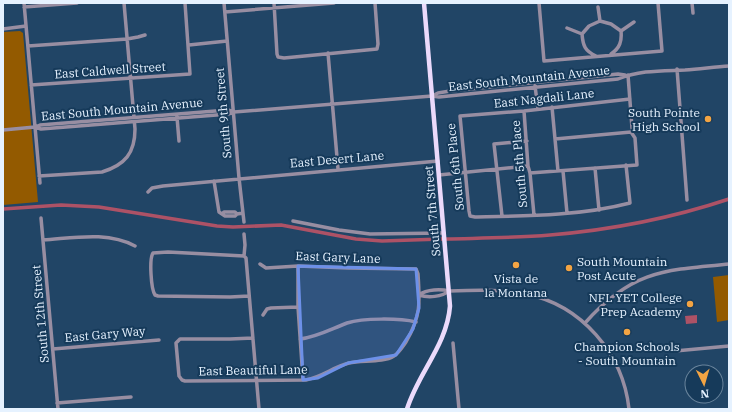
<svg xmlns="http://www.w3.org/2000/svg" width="732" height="412" font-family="'IBM Plex Serif',serif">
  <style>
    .green { fill: #935a00 }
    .water { fill: #ad5266 }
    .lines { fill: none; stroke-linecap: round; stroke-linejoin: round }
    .canal { stroke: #ad5266; stroke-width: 3.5 }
    .minor { stroke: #988ea2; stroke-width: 3.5 }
    .major { stroke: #ebdafb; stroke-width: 4.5 }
    .marked { fill: #6d90e8; fill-opacity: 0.2; stroke: #6d90e8; stroke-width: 3; stroke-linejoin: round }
    .poi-dot { fill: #f3a443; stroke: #163a5a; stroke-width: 1.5 }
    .labels { text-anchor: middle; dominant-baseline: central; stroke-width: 4; stroke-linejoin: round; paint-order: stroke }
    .street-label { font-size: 12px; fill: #e6f2ff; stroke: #163a5a }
    .poi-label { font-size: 12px; fill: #e6f2ff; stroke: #163a5a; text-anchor: end }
  </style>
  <rect width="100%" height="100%" fill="#214566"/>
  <path class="green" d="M20,31L23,33L38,202L3,205V32Z
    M729,275V320L717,322L713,277Z"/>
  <path class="water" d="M697,315V323L686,324L685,316Z"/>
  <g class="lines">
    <path class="canal" d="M3,209L61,205L99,207L217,226L233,227L281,225L356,239L382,241L442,239
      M446,239C481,238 516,238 550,235C610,230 672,218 729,199"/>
    <path class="minor" d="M24,3L40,183
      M224,3L239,178L244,222
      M274,3L277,54L278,57L284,58L377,49L378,44L375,3
      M539,3L544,61L662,51L658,3
      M692,3L693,13
      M24,7L77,3
      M598,7L600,21
      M225,12L334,3
      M567,28L582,34
      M3,29L26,26
      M621,31L634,22
      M189,45L227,41
      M28,46L127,39L138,37L145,35
      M328,53L338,169
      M596,56C585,51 583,46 582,34L589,26L600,21L611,24L621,31C622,41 620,48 611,54
      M677,69L687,200
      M628,75L632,128
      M31,85L190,74L185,3
      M535,86L538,109
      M432,96L438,93L450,91L618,74L625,75
      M552,107L558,171
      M524,111L528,166L530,173L534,215
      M177,117L179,141
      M35,127L41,129L229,114L234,112L432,96L439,97L618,79C640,70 662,71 685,70C700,69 714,67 729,66
      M3,130L35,127L40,125L228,110L234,112
      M626,165L630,203C580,216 527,216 475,217L470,216L469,211L460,116L524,111L630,99
      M595,168L599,210
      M563,171L567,213
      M530,173L637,165L635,138L631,132L555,139
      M439,175L528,166
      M39,176L102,172C125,165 135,153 135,129L124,3
      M214,181L219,212L225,216H235L237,214L243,213
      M148,192L152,188L163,186L438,161
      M222,214L224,212H235L237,214
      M502,216L494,144L527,141
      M41,218L58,409
      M293,221L339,230L370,234L444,233
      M244,234L245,245L244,256L246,258L259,409
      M43,240C74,238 107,231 135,246
      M244,256L168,252L153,253C149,259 151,289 155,295L158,296L230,297L249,296
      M298,266V307L303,380
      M419,295C427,289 441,289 449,291C473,290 502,289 526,294C581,305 623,353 629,409
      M419,295C428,298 442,297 449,291
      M263,315L267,309L271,308L298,307
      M585,323C631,271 663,270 729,264
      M253,338L230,339H180L176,343L179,376L182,380L185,381L306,380C324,376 333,367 349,363C362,360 383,363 394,356C399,353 403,346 406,342C421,316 420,303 418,274L416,269L348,268L298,266L266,268L260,264
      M300,339C317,337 331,329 347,323C363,318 399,318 416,322
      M453,343L459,409
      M53,349L159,340
      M675,351L729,346
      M57,403L131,397"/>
    <path class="major" d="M407,409C418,373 447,345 450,306L424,3"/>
  </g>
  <path class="marked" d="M298,266L416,269L419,308L413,329L396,355L348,363L318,378L303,380Z"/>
  <g class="poi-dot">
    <circle cx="708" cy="119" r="4"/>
    <circle cx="516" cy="265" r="4"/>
    <circle cx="569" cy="268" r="4"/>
    <circle cx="690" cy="304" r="4"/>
    <circle cx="627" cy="332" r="4"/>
  </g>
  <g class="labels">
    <g class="street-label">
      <text transform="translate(110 70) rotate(-4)">East Caldwell Street</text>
      <text transform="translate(529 78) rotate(-6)">East South Mountain Avenue</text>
      <text transform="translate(544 98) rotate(-6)">East Nagdali Lane</text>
      <text transform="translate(122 109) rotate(-5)">East South Mountain Avenue</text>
      <text transform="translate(223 113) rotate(-95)">South 9th Street</text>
      <text transform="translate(337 159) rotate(-5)">East Desert Lane</text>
      <text transform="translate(519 164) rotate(-95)">South 5th Place</text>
      <text transform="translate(455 167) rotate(-96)">South 6th Place</text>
      <text transform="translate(432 211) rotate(-95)">South 7th Street</text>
      <text transform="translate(338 257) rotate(2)">East Gary Lane</text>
      <text transform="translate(40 314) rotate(-95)">South 12th Street</text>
      <text transform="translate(105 334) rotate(-5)">East Gary Way</text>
      <text transform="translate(253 370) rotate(-1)">East Beautiful Lane</text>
    </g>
    <g class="poi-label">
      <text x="700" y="112">South Pointe<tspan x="700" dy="14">High School</tspan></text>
      <text x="577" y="261" text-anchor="start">South Mountain<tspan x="577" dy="14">Post Acute</tspan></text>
      <text x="516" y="278" text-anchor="middle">Vista de<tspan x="516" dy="14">la Montana</tspan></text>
      <text x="682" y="297">NFL YET College<tspan x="682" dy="14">Prep Academy</tspan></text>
      <text x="627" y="346" text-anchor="middle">Champion Schools<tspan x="627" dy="14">- South Mountain</tspan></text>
    </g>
  </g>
  <rect width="732" height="412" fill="none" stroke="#e6f2ff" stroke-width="8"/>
  <g transform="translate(704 384) rotate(175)"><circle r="19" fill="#163a5a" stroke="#69849c"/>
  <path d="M0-3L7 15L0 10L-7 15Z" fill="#f3a443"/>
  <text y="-6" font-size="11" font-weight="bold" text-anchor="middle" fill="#e6f2ff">N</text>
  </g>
</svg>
